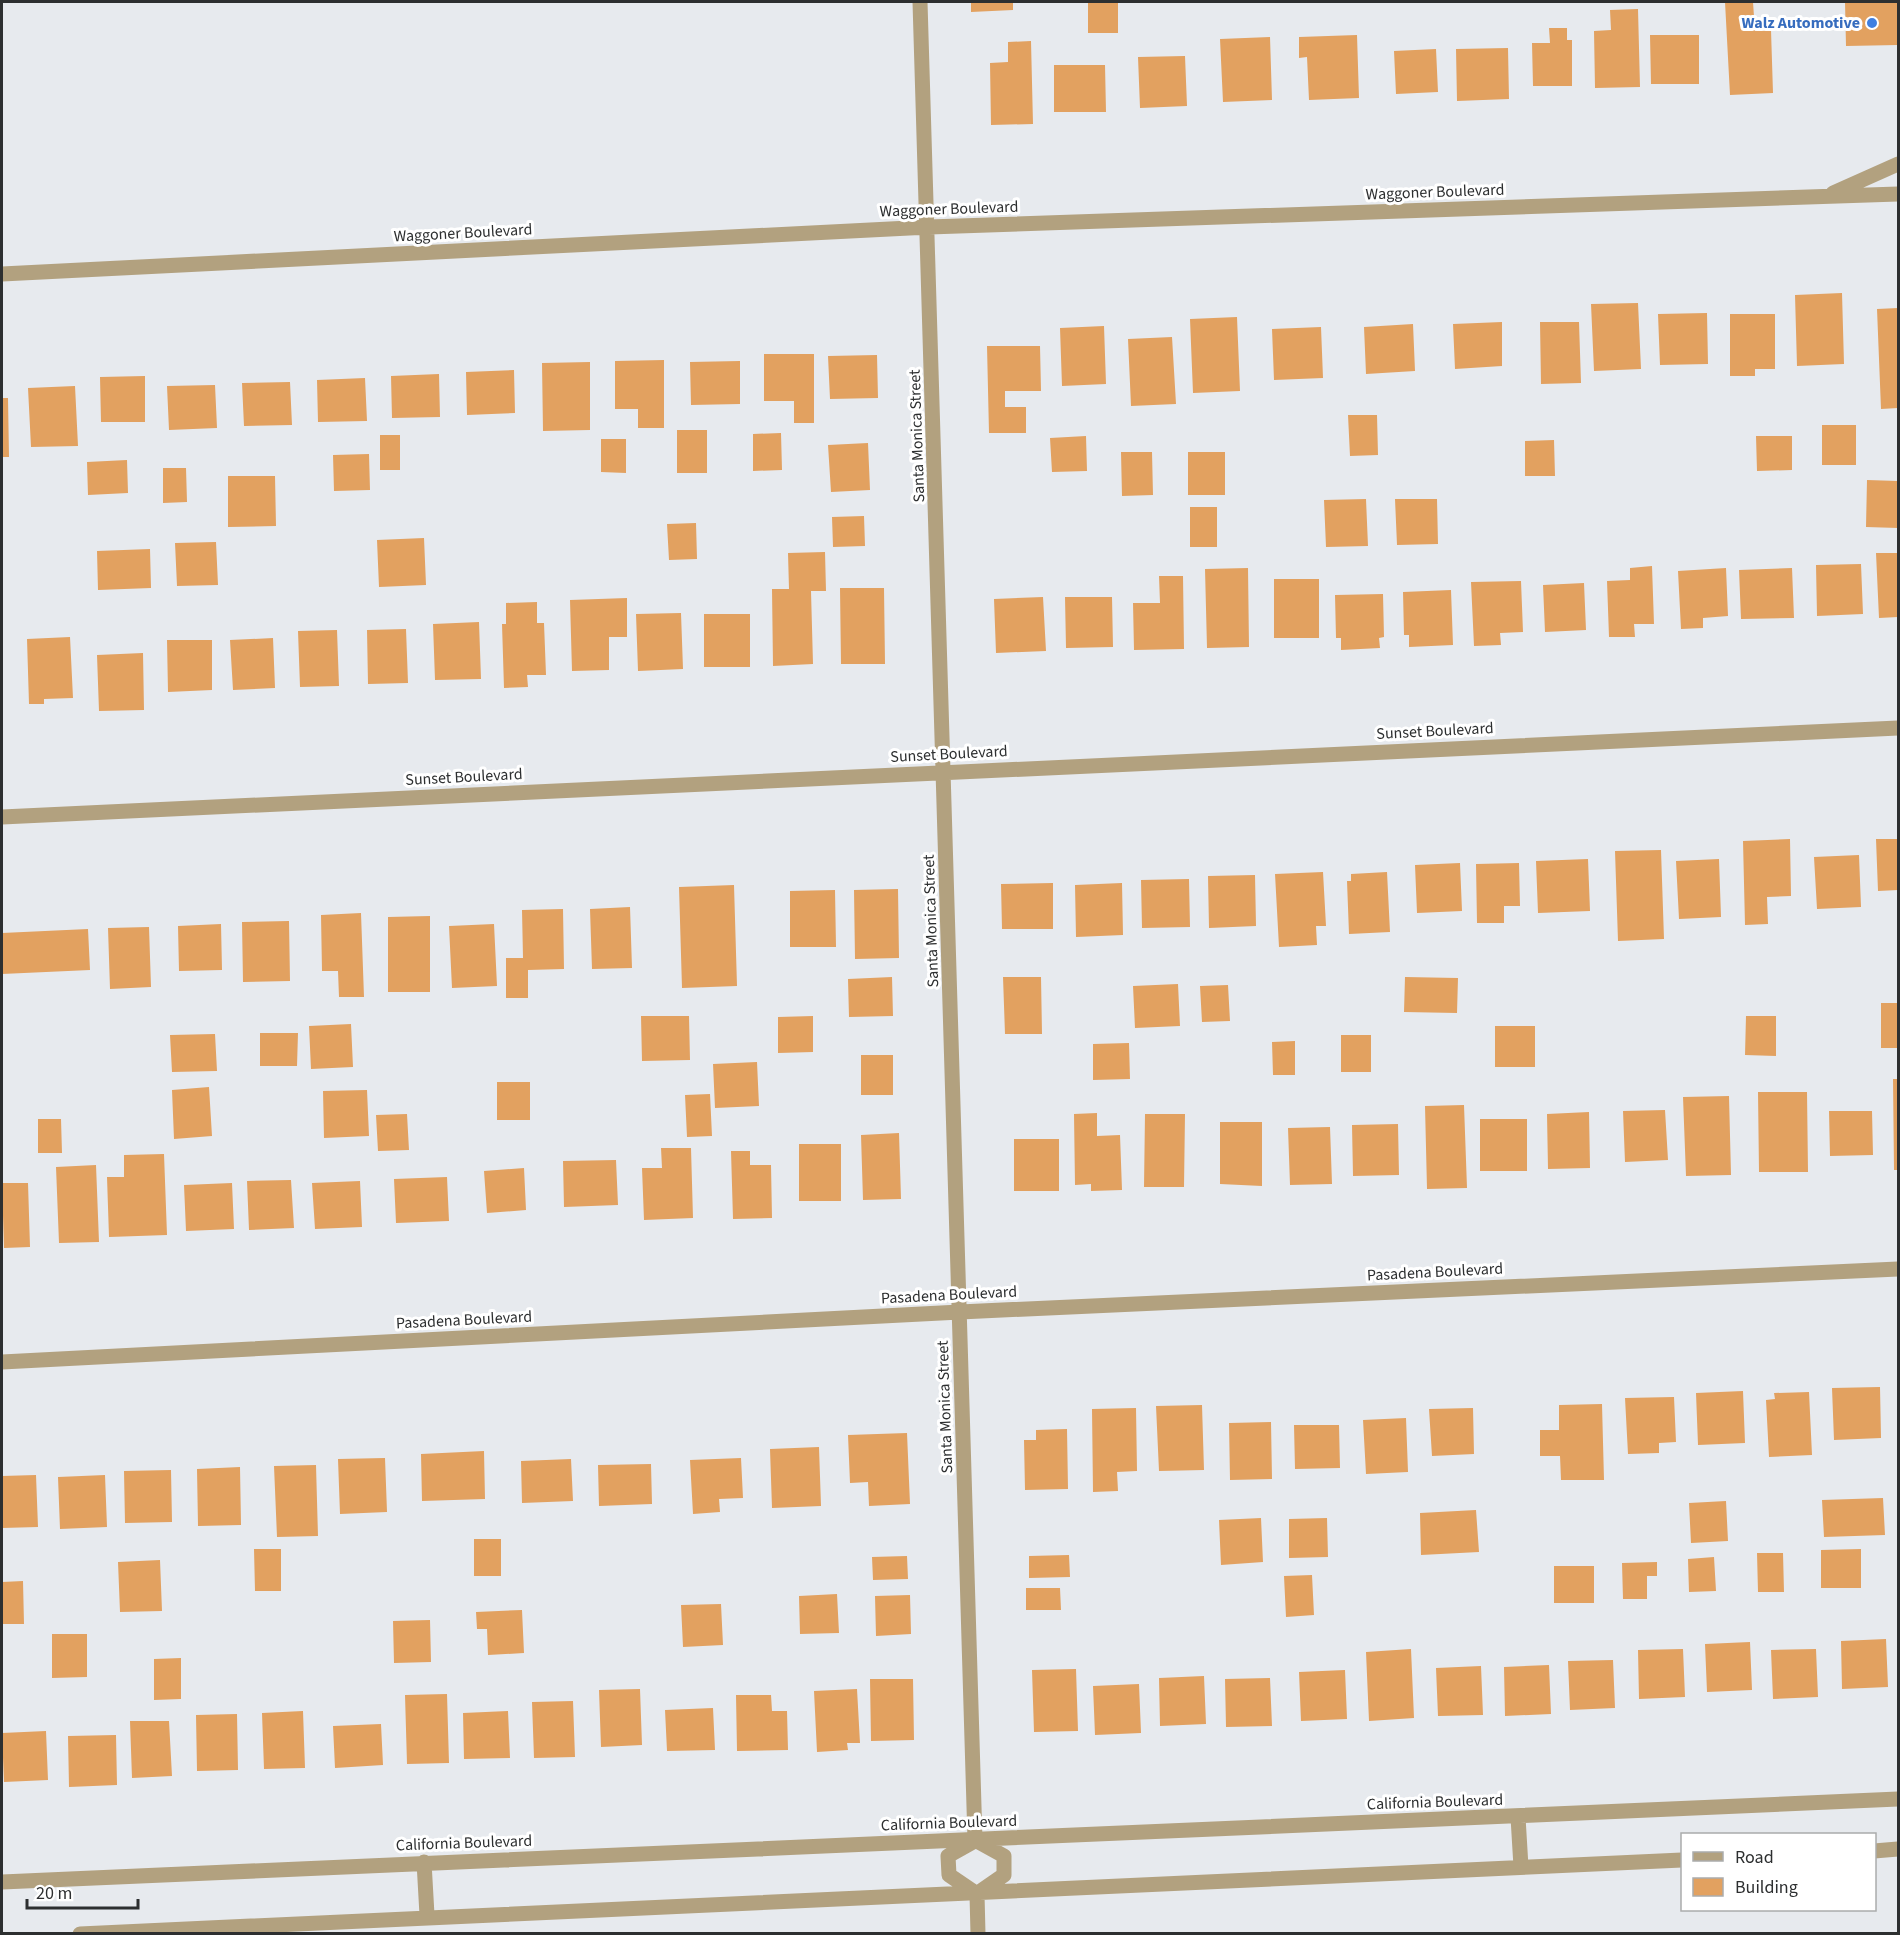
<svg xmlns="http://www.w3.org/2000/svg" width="1900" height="1935" font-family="'Source Sans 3',sans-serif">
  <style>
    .building { fill: #e2a160 }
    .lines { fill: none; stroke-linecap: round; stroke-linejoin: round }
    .minor { stroke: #b2a17f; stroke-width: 15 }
    .shop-dot { fill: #3f7fe0; stroke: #fff; stroke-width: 2 }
    .labels { text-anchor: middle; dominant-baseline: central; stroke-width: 6; stroke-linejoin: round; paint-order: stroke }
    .shop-label { font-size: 16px; font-weight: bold; fill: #366cbe; stroke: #fff; text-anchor: end }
    .street-label { font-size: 16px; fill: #2d2f30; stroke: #fff }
  </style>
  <rect width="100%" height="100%" fill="#e7eaee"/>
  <path class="building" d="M971,2H1013V10L971,12Z
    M1088,2H1118V33H1088Z
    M1725,2H1753L1755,31L1771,30L1773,93L1730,95Z
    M1845,2H1898V45L1846,46Z
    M1638,9L1640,87L1595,88L1594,31L1611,30L1610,10Z
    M1549,28H1567V40H1572V86H1533L1532,43H1550Z
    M1357,35L1359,98L1309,100L1307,57L1299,58V37Z
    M1650,35H1699V84H1651Z
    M1270,37L1272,100L1223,102L1220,39Z
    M1031,41L1033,124L991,125L990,63L1008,62V42Z
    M1508,48L1509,99L1457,101L1456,49Z
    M1436,49L1438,92L1396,94L1394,51Z
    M1185,56L1187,106L1140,108L1138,57Z
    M1054,65H1105L1106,112H1054Z
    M1842,293L1844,364L1797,366L1795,295Z
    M1638,303L1641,369L1594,371L1591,304Z
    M1898,308V408L1881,409L1877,309Z
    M1707,313L1708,364L1660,365L1658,314Z
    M1730,314H1775V369H1755V376H1730Z
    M1237,317L1240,391L1193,393L1190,319Z
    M1502,322V366L1455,369L1453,324Z
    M1540,322H1579L1581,383L1541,384Z
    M1413,324L1415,371L1366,374L1364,327Z
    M1104,326L1106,384L1062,386L1060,328Z
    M1321,327L1323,378L1274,380L1272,329Z
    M1172,337L1176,404L1131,406L1128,339Z
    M987,346H1040L1041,391H1005V407H1026V433H989Z
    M764,354H814V423H794V401H764Z
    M877,355L878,398L830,399L828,356Z
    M664,360V428H638V409H615V361Z
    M740,361V404L691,405L690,362Z
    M590,362V430L543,431L542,363Z
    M514,370L515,413L467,415L466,372Z
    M439,374L440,417L392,418L391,376Z
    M145,376V422H101L100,377Z
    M365,378L367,421L318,422L317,380Z
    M290,382L292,425L244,426L242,383Z
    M215,385L217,428L169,430L167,386Z
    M75,386L78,446L31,447L28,388Z
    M2,398H8L9,457H2Z
    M1348,415H1377L1378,455L1350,456Z
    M1822,425H1856V465H1822Z
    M677,430H707V473H677Z
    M781,433L782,470L753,471V434Z
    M380,435H400V470H380Z
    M1086,436L1087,471L1052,472L1050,438Z
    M1756,436H1792V470L1757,471Z
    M601,439H626V473L601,472Z
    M1554,440L1555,476H1525V441Z
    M868,443L870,490L831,492L828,445Z
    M1121,452H1152L1153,495L1122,496Z
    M1188,452H1225V495H1188Z
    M369,454L370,490L334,491L333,455Z
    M127,460L128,493L88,495L87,462Z
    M163,468H186L187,502L163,503Z
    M228,476H275L276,526L228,527Z
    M1867,480L1898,481V528L1866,527Z
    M1366,499L1368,546L1326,547L1324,500Z
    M1395,499H1437L1438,544L1397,545Z
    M1190,507H1217V547H1190Z
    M864,516L865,546L833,547L832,517Z
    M696,523L697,559L669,560L667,524Z
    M424,538L426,585L379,587L377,540Z
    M216,542L218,585L177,586L175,543Z
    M150,549L151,588L98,590L97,551Z
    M825,552L826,591H811L813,664L773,666L772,589H789L788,553Z
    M1876,553H1898V617L1879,618Z
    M1861,564L1863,614L1817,616L1816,565Z
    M1652,566L1654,624H1634L1635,637H1609L1607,581L1630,580V568Z
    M1248,568L1249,647L1207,648L1205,569Z
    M1726,568L1728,616L1703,618V628L1681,629L1678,571Z
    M1792,568L1794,618L1741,619L1739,570Z
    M1159,576H1183L1184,649L1134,650L1133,603H1160Z
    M1274,579H1319V638H1274Z
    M1521,581L1523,632L1500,633L1501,645L1474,646L1471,582Z
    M1584,583L1586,630L1545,632L1543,585Z
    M840,588H884L885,664H841Z
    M1451,590L1453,645L1409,647V635H1404L1403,592Z
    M1383,594L1384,637L1379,638L1380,648L1341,650V638H1336L1335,595Z
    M1043,597L1046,651L996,653L994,599Z
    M1065,597H1112L1113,647L1066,648Z
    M627,598V637H609V670L572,671L570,600Z
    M537,602V623H544L546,675H527L528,687L504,688L502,624H506V603Z
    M681,613L683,669L638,671L636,614Z
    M704,614H750V667H704Z
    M479,622L481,679L435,680L433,624Z
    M406,629L408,683L368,684L367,630Z
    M337,630L339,686L300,687L298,631Z
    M70,637L73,698L44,699V704H29L27,639Z
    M273,638L275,688L233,690L230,640Z
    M167,640H212V690L168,692Z
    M143,653L144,710L99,711L97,655Z
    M1790,839L1791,896L1767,897L1768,924L1745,925L1743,841Z
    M1876,839H1898V890L1878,891Z
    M1661,850L1664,939L1618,941L1615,851Z
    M1859,855L1861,907L1817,909L1814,857Z
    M1588,859L1590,911L1538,913L1536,861Z
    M1719,859L1721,917L1679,919L1676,861Z
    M1460,863L1462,911L1417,913L1415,865Z
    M1519,863L1520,906H1504V923H1477L1476,864Z
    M1323,872L1326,926H1316L1317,945L1279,947L1275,874Z
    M1387,872L1390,932L1349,934L1347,881H1351V874Z
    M1255,875L1256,926L1209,928L1208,876Z
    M1189,879L1190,927L1142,928L1141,880Z
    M1053,883V929H1002L1001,884Z
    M1122,883L1123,935L1076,937L1075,885Z
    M734,885L737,986L682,988L679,887Z
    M898,889L899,958L855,959L854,890Z
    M835,890L836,947H790V891Z
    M630,907L632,968L592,969L590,909Z
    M563,909L564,969L528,970V998H506V958H523L522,910Z
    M361,913L364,997H339L338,971H322L321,915Z
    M430,916V992H388V917Z
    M289,921L290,981L243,982L242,922Z
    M221,924L222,970L179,971L178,926Z
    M494,924L497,986L452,988L449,926Z
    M149,927L151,987L110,989L108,928Z
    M88,929L90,970L2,974V933Z
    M892,977L893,1016L849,1017L848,979Z
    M1003,977H1041L1042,1034H1005Z
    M1405,977L1458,978L1457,1013L1404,1012Z
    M1178,984L1180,1026L1135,1028L1133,986Z
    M1228,985L1230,1021L1202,1022L1200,986Z
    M1881,1003H1898V1048H1881Z
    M641,1016H689L690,1060L642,1061Z
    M813,1016V1052L778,1053V1017Z
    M1746,1016H1776V1056L1745,1055Z
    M351,1024L353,1067L311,1069L309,1026Z
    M1495,1026H1535V1067H1495Z
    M260,1033H298L297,1066H260Z
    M215,1034L217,1071L172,1072L170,1035Z
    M1341,1035H1371V1072H1341Z
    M1295,1041V1075H1273L1272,1042Z
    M1129,1043L1130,1079L1093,1080V1044Z
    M861,1055H893V1095H861Z
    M757,1062L759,1106L715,1108L713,1064Z
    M1893,1079H1898V1170H1894Z
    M497,1082H530V1120H497Z
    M209,1087L212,1136L174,1139L172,1090Z
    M367,1090L369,1136L324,1138L323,1091Z
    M1758,1092H1807L1808,1172H1759Z
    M710,1094L712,1136L687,1137L685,1095Z
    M1729,1096L1731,1175L1686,1176L1683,1097Z
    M1464,1105L1467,1188L1427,1189L1425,1106Z
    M1665,1110L1668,1160L1625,1162L1623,1111Z
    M1829,1111H1872L1873,1155L1830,1156Z
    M1589,1112L1590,1168L1548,1169L1547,1114Z
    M1097,1113V1136L1120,1135L1122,1190L1091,1191V1184L1075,1185L1074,1114Z
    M407,1114L409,1150L378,1151L376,1115Z
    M1145,1114H1185L1184,1187H1144Z
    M38,1119H61L62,1153H38Z
    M1480,1119H1527V1171H1480Z
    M1220,1122H1262V1186L1220,1184Z
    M1398,1124L1399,1175L1353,1176L1352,1125Z
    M1330,1127L1332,1184L1290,1185L1288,1128Z
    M899,1133L901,1199L863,1200L861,1135Z
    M1014,1139H1059V1191H1014Z
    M799,1144H841V1201H799Z
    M661,1148H691L693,1218L644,1220L642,1168H662Z
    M731,1151H750V1165H771L772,1218L733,1219Z
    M164,1154L167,1235L109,1237L107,1177H124V1155Z
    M616,1160L618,1205L564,1207L563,1161Z
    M96,1165L99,1242L59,1243L56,1167Z
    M524,1168L526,1210L487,1213L484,1171Z
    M447,1177L449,1221L396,1223L394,1179Z
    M291,1180L294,1228L249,1230L247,1181Z
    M360,1181L362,1227L315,1229L312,1183Z
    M2,1183H28L30,1247L4,1248Z
    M232,1183L234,1229L186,1231L184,1185Z
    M1880,1387L1881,1438L1834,1440L1832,1388Z
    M1743,1391L1745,1443L1698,1445L1696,1393Z
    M1809,1392L1812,1455L1769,1457L1766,1400L1775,1399L1774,1393Z
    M1674,1397L1676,1442L1659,1443V1453L1628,1454L1625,1398Z
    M1602,1404L1604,1480H1561L1560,1456H1540V1430H1559V1405Z
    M1202,1405L1204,1470L1159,1471L1156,1406Z
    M1136,1408L1137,1471L1117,1472L1118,1491L1093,1492L1092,1409Z
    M1473,1408L1474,1454L1432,1456L1429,1409Z
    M1406,1418L1408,1472L1366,1474L1363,1420Z
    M1271,1422L1272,1479L1230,1480L1229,1423Z
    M1294,1425H1339L1340,1468L1295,1469Z
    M1067,1429L1068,1489L1025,1490L1024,1440H1036V1430Z
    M907,1433L910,1504L869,1506L868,1482L850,1483L848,1435Z
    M819,1447L821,1506L772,1508L770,1449Z
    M484,1451L485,1499L422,1501L421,1454Z
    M385,1458L387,1512L340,1514L338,1459Z
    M741,1458L743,1498L719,1499L720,1512L693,1514L690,1460Z
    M571,1459L573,1501L522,1503L521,1461Z
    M651,1464L652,1504L599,1506L598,1465Z
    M316,1465L318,1536L277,1537L274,1466Z
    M240,1467L241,1525L198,1526L197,1469Z
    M171,1470L172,1522L125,1523L124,1471Z
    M36,1475L38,1527L2,1528V1476Z
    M105,1475L107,1527L60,1529L58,1477Z
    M1883,1498L1885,1535L1824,1537L1822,1500Z
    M1726,1501L1728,1541L1691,1543L1689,1503Z
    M1476,1510L1479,1552L1421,1555L1420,1513Z
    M1261,1518L1263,1562L1221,1565L1219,1520Z
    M1327,1518L1328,1557L1289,1558V1519Z
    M474,1539H501V1576H474Z
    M254,1549H281V1591H255Z
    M1861,1549V1588H1821V1550Z
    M1757,1553H1783L1784,1592H1758Z
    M1069,1555L1070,1577L1029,1578V1556Z
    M907,1556L908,1579L873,1580L872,1557Z
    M1714,1557L1716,1591L1689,1592L1688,1559Z
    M160,1560L162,1611L120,1612L118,1562Z
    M1657,1562V1576H1647V1599H1623L1622,1563Z
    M1554,1566H1594V1603H1554Z
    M1312,1575L1314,1615L1286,1617L1284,1576Z
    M23,1581L24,1624H2V1582Z
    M1026,1588H1060L1061,1610H1026Z
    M837,1594L839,1633L800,1634L799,1596Z
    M910,1595L911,1634L876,1636L875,1596Z
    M721,1604L723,1645L683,1647L681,1605Z
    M522,1610L524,1653L488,1655L487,1629H477L476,1612Z
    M430,1620L431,1662L394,1663L393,1621Z
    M52,1634H87V1677L52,1678Z
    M1886,1639L1888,1687L1842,1689L1841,1641Z
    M1750,1642L1752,1690L1707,1692L1705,1644Z
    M1411,1649L1414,1718L1369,1721L1366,1652Z
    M1683,1649L1685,1697L1639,1699L1638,1650Z
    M1816,1649L1818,1697L1773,1699L1771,1650Z
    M181,1658V1699L154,1700V1659Z
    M1613,1660L1615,1708L1570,1710L1568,1661Z
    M1549,1665L1551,1714L1505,1716L1504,1667Z
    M1481,1666L1483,1715L1438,1716L1436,1668Z
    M1076,1669L1078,1731L1034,1732L1032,1670Z
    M1345,1670L1347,1719L1301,1721L1299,1672Z
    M1204,1676L1206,1724L1160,1726L1159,1678Z
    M1270,1678L1272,1726L1226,1727L1225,1679Z
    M870,1679H913L914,1740L871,1741Z
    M1139,1684L1141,1733L1095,1735L1093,1686Z
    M640,1689L642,1745L601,1747L599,1690Z
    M857,1689L860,1743H847L848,1750L817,1752L814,1691Z
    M447,1694L449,1763L407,1764L405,1695Z
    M736,1695H771L772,1711H787L788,1750L737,1751Z
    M573,1701L575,1757L534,1758L532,1702Z
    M713,1708L715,1750L667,1751L665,1710Z
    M303,1711L305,1768L264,1769L262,1713Z
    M508,1711L510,1758L464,1759L463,1713Z
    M237,1714L238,1770L197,1771L196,1715Z
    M130,1721H169L172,1776L132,1778Z
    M381,1724L383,1765L335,1768L333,1726Z
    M46,1731L48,1780L4,1782L2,1733Z
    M116,1735L117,1785L69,1787L68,1736Z"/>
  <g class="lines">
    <path class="minor" d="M920,2L975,1840
      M1833,193L1898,164
      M2,274L929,227L1898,194
      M2,817L1898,728
      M2,1362L960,1312L1898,1269
      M1518,1817L1521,1867
      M975,1840L1004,1856V1875L978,1893
      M973,1842L948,1856L949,1875L977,1894
      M1874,1851L1898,1849
      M424,1862L427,1915
      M2,1882L1898,1799
      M977,1894L978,1934
      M80,1934L1682,1860"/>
  </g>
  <circle class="shop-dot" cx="1872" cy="23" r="6"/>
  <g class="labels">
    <g class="shop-label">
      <text x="1860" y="23">Walz Automotive</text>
    </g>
    <g class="street-label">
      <text transform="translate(1435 192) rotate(-2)">Waggoner Boulevard</text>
      <text transform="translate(949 209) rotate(-2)">Waggoner Boulevard</text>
      <text transform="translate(463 233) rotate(-3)">Waggoner Boulevard</text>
      <text transform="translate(917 436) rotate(-92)">Santa Monica Street</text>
      <text transform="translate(1435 731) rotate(-3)">Sunset Boulevard</text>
      <text transform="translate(949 754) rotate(-3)">Sunset Boulevard</text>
      <text transform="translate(464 777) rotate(-3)">Sunset Boulevard</text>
      <text transform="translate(931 921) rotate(-92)">Santa Monica Street</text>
      <text transform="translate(1435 1272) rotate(-3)">Pasadena Boulevard</text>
      <text transform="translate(949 1295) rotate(-3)">Pasadena Boulevard</text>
      <text transform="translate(464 1320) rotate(-3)">Pasadena Boulevard</text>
      <text transform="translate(945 1407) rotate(-92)">Santa Monica Street</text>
      <text transform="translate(1435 1802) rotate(-2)">California Boulevard</text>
      <text transform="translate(949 1823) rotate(-2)">California Boulevard</text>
      <text transform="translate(464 1843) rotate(-2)">California Boulevard</text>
    </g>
  </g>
  <rect width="1900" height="1935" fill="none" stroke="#2d2f30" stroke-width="6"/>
  <rect x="1681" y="1833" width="195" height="78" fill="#ffffff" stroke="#abacac" stroke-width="1.5"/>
  <rect x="1693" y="1852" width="30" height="9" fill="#b2a17f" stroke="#abacac" stroke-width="1.5"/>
  <text x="1735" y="1863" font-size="18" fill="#2d2f30">Road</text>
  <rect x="1693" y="1878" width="30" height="18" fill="#e2a160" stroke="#abacac" stroke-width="1.5"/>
  <text x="1735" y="1893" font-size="18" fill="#2d2f30">Building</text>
  <path d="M27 1899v9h111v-9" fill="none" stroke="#2d2f30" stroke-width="3"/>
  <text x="36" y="1899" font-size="18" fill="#2d2f30" stroke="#ffffff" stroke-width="4.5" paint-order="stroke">20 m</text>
</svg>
